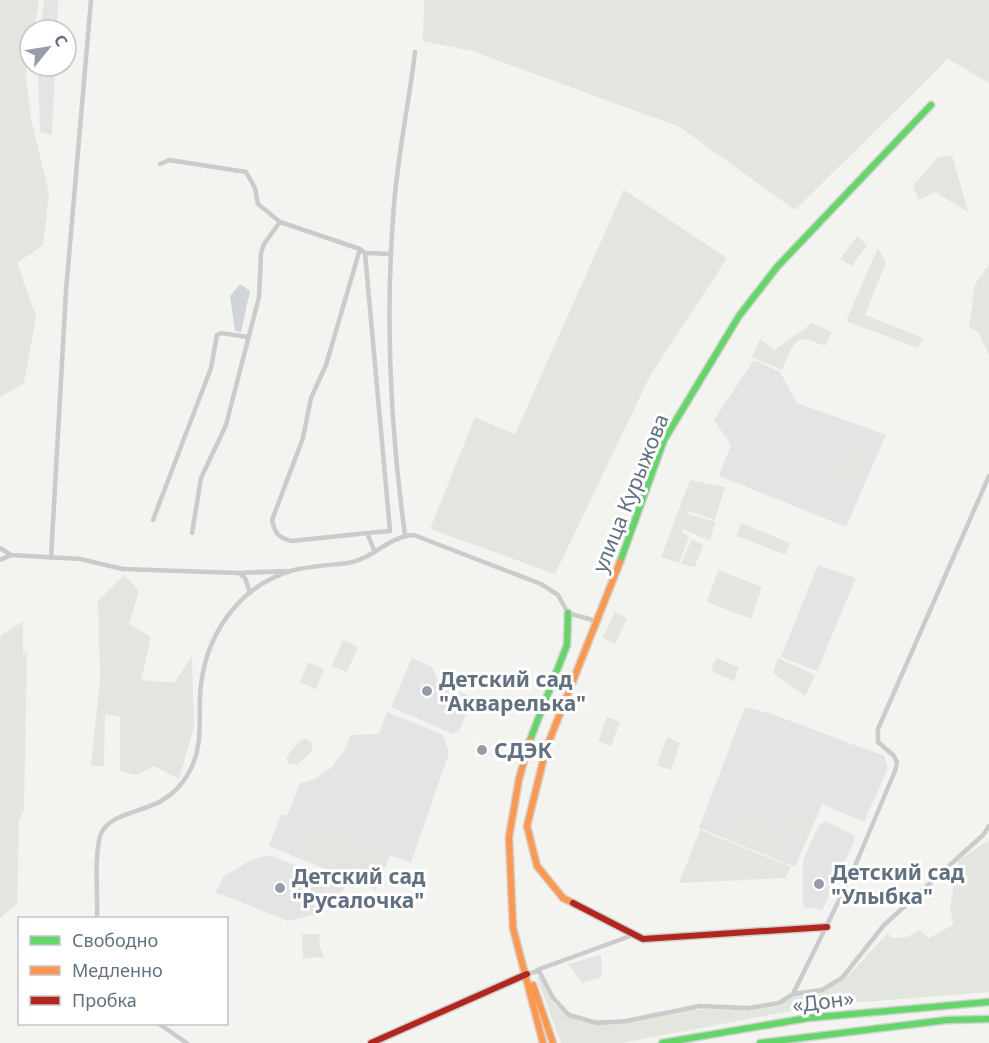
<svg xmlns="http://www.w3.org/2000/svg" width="989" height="1043" font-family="'Noto Sans',sans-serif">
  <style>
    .built { fill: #e3e4e3 }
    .green { fill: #e2e6de }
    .water { fill: #cfd5d8 }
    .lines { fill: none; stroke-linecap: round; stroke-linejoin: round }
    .fast-casing { stroke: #cfd1d0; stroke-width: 9 }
    .slow-casing { stroke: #cfd1d0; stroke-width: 9 }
    .jam-casing { stroke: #cfd1d0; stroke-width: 9 }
    .street { stroke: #cacbcc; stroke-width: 4.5 }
    .fast { stroke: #63d668; stroke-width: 6 }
    .slow { stroke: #ff974d; stroke-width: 6 }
    .jam { stroke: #b3261e; stroke-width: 6 }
    .poi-dot { fill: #959ea8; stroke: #fff; stroke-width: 2 }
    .labels { text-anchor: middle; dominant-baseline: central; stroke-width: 6; stroke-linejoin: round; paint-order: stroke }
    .street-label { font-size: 21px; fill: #627181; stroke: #fff }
    .poi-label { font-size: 21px; font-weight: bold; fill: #627181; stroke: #fff; text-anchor: start }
  </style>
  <rect width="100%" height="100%" fill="#f3f3f0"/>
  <path class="built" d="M44,0H58L57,30H40Z
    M38,66H55L52,135L40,132Z
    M754,360L780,372L797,403L886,435L846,527L719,476L731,445L714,420Z
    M818,565L856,578L817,671L781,657Z
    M412,658L432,667L439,683L473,698L459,730L453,734L391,707Z
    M745,707L769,713L884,756L888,768L864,822L822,804L795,867L699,828Z
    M387,712L443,735L449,753L411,863L390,855L376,890L269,846L281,814L287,816L300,783L315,779L331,768L343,753L351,735L379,734Z
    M825,821L854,835L855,840L822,910L803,907V860L819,825Z
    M270,855L344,886L343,890L313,915L288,921L215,892L224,876L253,859Z
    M601,955L602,977L582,983L568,964Z"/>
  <path class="green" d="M0,0H39L34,30H30L26,78L31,118L49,194L43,245L17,263L36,316L24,383L0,397Z
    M424,0H989V83L948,59L795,210L680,127L472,51L423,41Z
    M952,155L968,212L935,192L919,200L913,186L938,157Z
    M624,190L727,258L650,376L555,574L430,529L475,417L515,434Z
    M857,236L867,245L852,266L840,259Z
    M878,248L886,262L865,315L923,338L918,348L846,321Z
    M989,265V356L979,333L969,327L975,284Z
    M812,323L832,332L825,346L807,339L798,340L790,350L782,370L752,357L760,339L775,350Z
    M846,450L870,458L858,487L834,477Z
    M690,480L725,487L715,520L688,511V514L715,522L710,541L683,529L682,532L689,537L679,563L661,557Z
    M741,523L790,543L786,555L737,536Z
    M692,539L703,545L695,566L691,567L681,563Z
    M718,570L762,587L751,619L707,602Z
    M124,575L139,591L129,624L151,637L141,680L174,683L192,656L194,727L179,779L154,766L136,775L120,771V717L105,714L104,766H91L100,679L98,601Z
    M615,612L627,619L615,644L603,637Z
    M23,621V654L27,652L24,810L19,820L17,903L0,918V636Z
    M343,640L358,647L347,672L332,666Z
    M716,658L739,667L734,681L711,671Z
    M778,658L815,675L805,696L773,673Z
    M308,662L324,669L316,689L300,682Z
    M607,717L620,722L611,746L598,741Z
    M667,737L680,743L671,770L657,765Z
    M306,739L312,743V751L297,765L289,764L286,757L301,740Z
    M795,807L815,815L806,838L785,830Z
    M738,813L786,833L776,857L728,836Z
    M313,826L381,854L369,882L301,854Z
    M700,830L791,867L785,878L679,883Z
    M989,840V992L823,1005L621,1043H561L537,978L540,976L554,1005L576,1019L628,1021L654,1012L767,1006L790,997L823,991L848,976L888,933L892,938L907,937L919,930L929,938L953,925L950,906L959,860Z
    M302,934H320L319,945L324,957L303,958Z"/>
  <path class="water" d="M240,284L250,291L241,332L235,331L230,296Z"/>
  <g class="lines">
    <defs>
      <path id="fast" d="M620,562L664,440L739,316L777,267L931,105
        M530,740L567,645L568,613
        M662,1043L808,1018L989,1002
        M760,1043L947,1020L989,1019"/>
      <path id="slow" d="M530,740L519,779L509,837L513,928L543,1043
        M573,903L563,898L537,866L527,826L546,749L620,562
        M533,985L553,1043"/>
      <path id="jam" d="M573,903L643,939L827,927
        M371,1043L527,974"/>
    </defs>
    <use href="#fast" class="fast-casing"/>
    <use href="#slow" class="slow-casing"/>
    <use href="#jam" class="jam-casing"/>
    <path class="street" d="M160,164L169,160L246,172L255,188L258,204L280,222L360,249L365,253L390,531L367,533L375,552
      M360,249L326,365L311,398L303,438L272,520C275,533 278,538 292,541L367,533
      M365,253L390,254
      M153,520L211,368L217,335L221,333L248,337
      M192,533L201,478L226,425L259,297L261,253L264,244L280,222
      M405,535C390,426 385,314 394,205C398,153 409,103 415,52
      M0,548L11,555L80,559L123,569L239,573L287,571
      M51,558L66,291L91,0
      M0,560L11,555
      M239,573L245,578L250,593
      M97,918C98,893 94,861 100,836C107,814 143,812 161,801C173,794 183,784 189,772C203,748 199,722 200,696C203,639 236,586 294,570C312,566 330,565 348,563C373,559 389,536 414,535L541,584L558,595L568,613L596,621
      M537,970L633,935
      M527,974L539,971L553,998L569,1015L597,1023L626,1021L700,1006L748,1008L779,1003L793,994L822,990L842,978L884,925L983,835L989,826
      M793,994L849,880L895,771L897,762L894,756L878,742V729L989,476
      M159,1024L187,1043"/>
    <use href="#fast" class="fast"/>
    <use href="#slow" class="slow"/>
    <use href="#jam" class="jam"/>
  </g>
  <g class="poi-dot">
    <circle cx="427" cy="691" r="6"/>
    <circle cx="482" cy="750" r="6"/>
    <circle cx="819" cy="884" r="6"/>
    <circle cx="280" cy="888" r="6"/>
  </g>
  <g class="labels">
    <g class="street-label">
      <text transform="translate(630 493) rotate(-68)">улица Курыжова</text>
      <text transform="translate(823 1001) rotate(-7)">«Дон»</text>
    </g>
    <g class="poi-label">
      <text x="439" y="679">Детский сад<tspan x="439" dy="24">"Акварелька"</tspan></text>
      <text x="494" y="750">СДЭК</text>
      <text x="831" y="872">Детский сад<tspan x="831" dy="24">"Улыбка"</tspan></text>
      <text x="292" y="876">Детский сад<tspan x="292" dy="24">"Русалочка"</tspan></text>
    </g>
  </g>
  <rect x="18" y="917" width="210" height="108" fill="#ffffff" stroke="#c0c6cd" stroke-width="1.5"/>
  <rect x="30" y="936" width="30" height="9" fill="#63d668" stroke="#c0c6cd" stroke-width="1.5"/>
  <text x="72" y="947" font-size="18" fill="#627181">Свободно</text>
  <rect x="30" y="966" width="30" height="9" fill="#ff974d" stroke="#c0c6cd" stroke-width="1.5"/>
  <text x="72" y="977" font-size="18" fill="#627181">Медленно</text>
  <rect x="30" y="996" width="30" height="9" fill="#b3261e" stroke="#c0c6cd" stroke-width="1.5"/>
  <text x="72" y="1007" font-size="18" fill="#627181">Пробка</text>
  <g transform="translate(48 48) rotate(60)"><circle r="28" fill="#ffffff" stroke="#c0c6cd" stroke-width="1.5"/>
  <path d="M0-4.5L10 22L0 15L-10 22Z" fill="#959ea8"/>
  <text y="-9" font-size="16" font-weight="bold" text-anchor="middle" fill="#627181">С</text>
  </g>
</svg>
